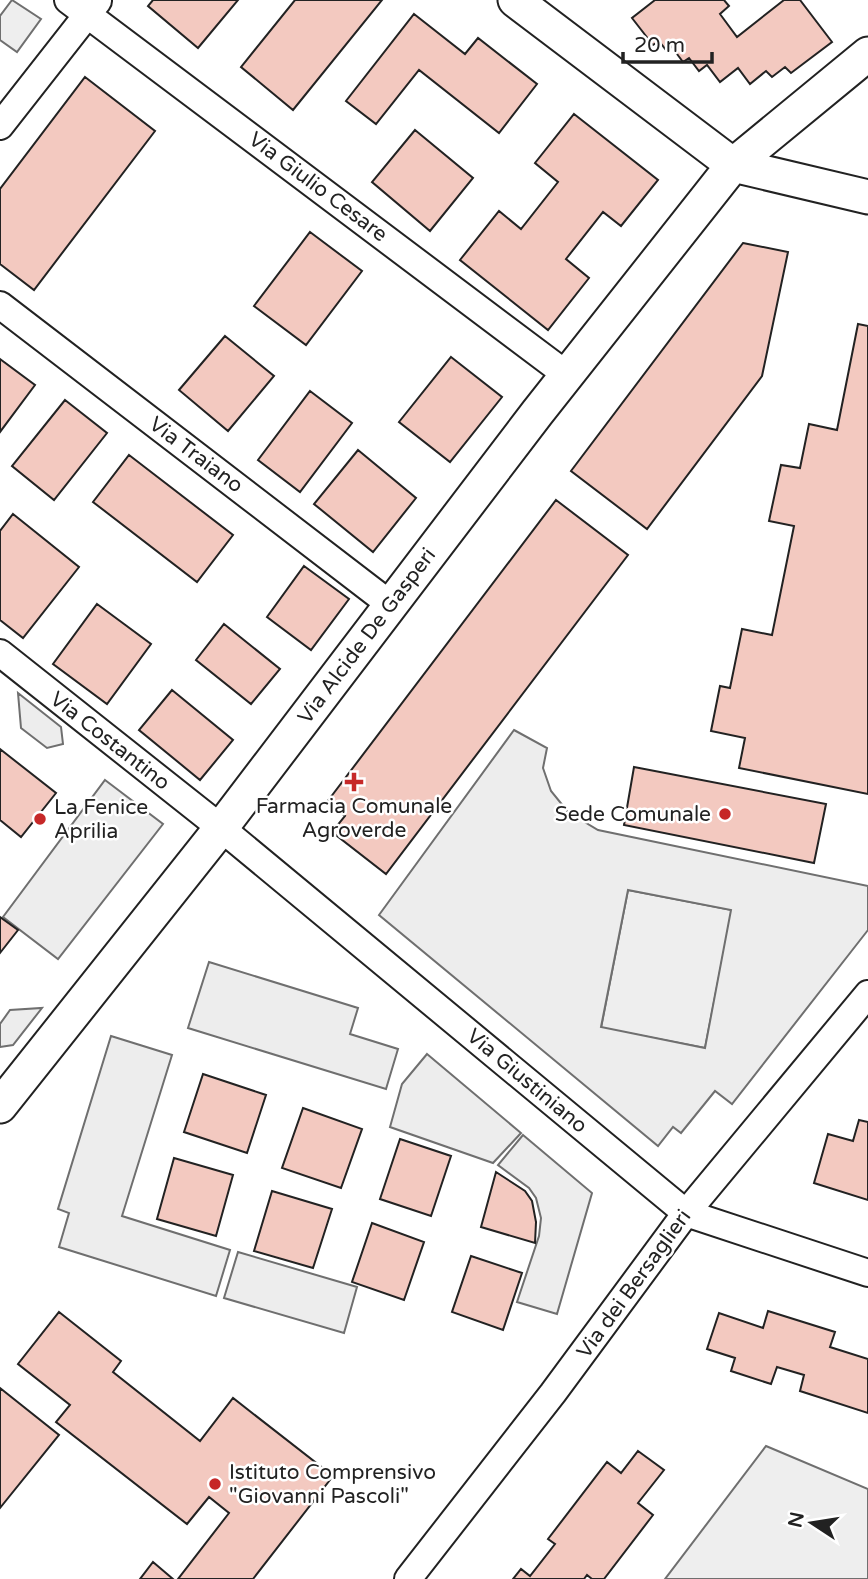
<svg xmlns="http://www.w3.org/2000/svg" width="868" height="1579" font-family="'Varela Round',sans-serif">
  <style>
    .green { fill: #eee; stroke: #6f6f6f; stroke-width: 2 }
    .parking { fill: #ededed; stroke: #6f6f6f; stroke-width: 2; fill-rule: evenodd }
    .building { fill: #f3c9c0; stroke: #222; stroke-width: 2 }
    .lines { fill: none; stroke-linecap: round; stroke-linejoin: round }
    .minor-casing { stroke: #222; stroke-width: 30 }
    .tertiary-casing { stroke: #222; stroke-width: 37 }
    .minor { stroke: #fff; stroke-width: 26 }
    .tertiary { stroke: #fff; stroke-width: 33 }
    .poi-dot { fill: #c62828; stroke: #fff; stroke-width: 2.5 }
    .labels { text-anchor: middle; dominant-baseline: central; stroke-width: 5; stroke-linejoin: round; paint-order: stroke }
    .street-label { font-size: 21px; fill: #222; stroke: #fff }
    .poi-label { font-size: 21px; fill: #222; stroke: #fff; text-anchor: start }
  </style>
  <rect width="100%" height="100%" fill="#fff"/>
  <path class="green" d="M12,0L41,19L17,52L0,40V16Z
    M628,890L732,910L705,1048L601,1028Z
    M766,1446L868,1489V1579H665Z"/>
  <path class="parking" d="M18,693L61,727L63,744L47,748L21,728Z
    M514,730L547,748L543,768L551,791L568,812L598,830L868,886V930L732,1104L715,1091L681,1133L673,1127L658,1146L379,915ZM628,890L731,910L705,1048L601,1027Z
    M105,780L163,824L58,959L3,917Z
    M209,962L358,1008L350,1034L398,1049L386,1089L188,1028Z
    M42,1008L13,1045L0,1047V1024L10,1010Z
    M111,1036L172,1055L122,1216L230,1250L216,1296L59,1247L69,1213L58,1209Z
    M427,1054L521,1133L493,1163L390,1127L402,1084Z
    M523,1135L592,1193L557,1314L517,1302L539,1236L541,1218L536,1198L529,1188L498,1165Z
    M238,1252L357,1287L344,1333L224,1298Z"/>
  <path class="building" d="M153,0H238L198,48L148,6Z
    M295,0H382L293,110L241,67Z
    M655,0H724L729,6L720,14L737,37L784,0H800L832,42L791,73L785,67L772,77L766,71L750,84L738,68L720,82L707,65L699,71L689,58L683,62L671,46L666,50L659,41L653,45L632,18Z
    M414,14L465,54L478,38L537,84L499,133L419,70L376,124L346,101Z
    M85,77L155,131L34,290L0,264V189Z
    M574,114L658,180L621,226L603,212L566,259L589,278L548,330L460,260L499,211L521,229L558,182L535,163Z
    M415,130L473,178L430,231L372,182Z
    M310,232L362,271L306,345L254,306Z
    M743,243L788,252L762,376L647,529L571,471Z
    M858,324L868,326V794L739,768L745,738L711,731L720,686L730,688L742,629L772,635L794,526L769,521L781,465L800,468L809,424L837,430Z
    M225,336L274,376L228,431L179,390Z
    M451,357L502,397L450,462L399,422Z
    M0,359L35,385L0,432Z
    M310,391L352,423L300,492L258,460Z
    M65,400L107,433L54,500L12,466Z
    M358,450L416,498L373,552L314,504Z
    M129,455L233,535L197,582L93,502Z
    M556,500L628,555L386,874L332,832L345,816L327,802Z
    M13,514L79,567L23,638L0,620V531Z
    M304,566L349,599L311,650L267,617Z
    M97,604L151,644L107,704L53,664Z
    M224,624L280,669L251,704L196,660Z
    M172,690L233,740L200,780L139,730Z
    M0,749L56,793L21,837L0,820Z
    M634,767L826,804L814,863L624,825Z
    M0,917L18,930L0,953Z
    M203,1074L266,1095L247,1153L184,1132Z
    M303,1108L362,1129L341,1188L282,1168Z
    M859,1120L868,1122V1200L814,1183L828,1134L853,1141Z
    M400,1139L451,1156L431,1216L380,1199Z
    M174,1158L233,1175L216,1236L157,1219Z
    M496,1172L525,1191L532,1201L536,1222L535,1243L481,1227Z
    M272,1191L332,1209L313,1268L254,1251Z
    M372,1223L424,1242L404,1300L352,1282Z
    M471,1256L522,1273L503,1330L452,1312Z
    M768,1311L835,1332L830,1347L868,1359V1413L800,1391L804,1375L777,1367L771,1384L731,1371L735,1358L707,1349L719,1313L763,1328Z
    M59,1312L121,1361L113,1372L200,1441L233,1398L333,1476L253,1579H178L229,1513L209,1497L187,1524L56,1422L70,1405L18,1364Z
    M0,1388L59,1435L0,1508Z
    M638,1451L664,1470L638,1503L653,1515L604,1579H592L587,1575L584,1579H513L521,1569L530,1576L555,1544L548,1539L607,1462L621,1473Z
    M153,1562L173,1579H140Z"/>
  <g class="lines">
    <defs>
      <path id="minor" d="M68,0L567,375
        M0,126L98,1
        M0,305L391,605
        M0,653L221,828L686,1213L868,1273
        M408,1579L553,1393L686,1213L868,994"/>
      <path id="tertiary" d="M515,0L733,165L868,197
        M0,1106L221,828L537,413L733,165L868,54"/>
    </defs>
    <use href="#minor" class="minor-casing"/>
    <use href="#tertiary" class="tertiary-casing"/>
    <use href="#minor" class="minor"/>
    <use href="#tertiary" class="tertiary"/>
  </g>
  <g class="poi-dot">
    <path d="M350.5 771.5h7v7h7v7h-7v7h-7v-7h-7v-7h7z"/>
    <circle cx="725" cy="814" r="7"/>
    <circle cx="40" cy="819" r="7"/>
    <circle cx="215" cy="1484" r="7"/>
  </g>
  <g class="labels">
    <g class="street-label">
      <text transform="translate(318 187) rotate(37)">Via Giulio Cesare</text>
      <text transform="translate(196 455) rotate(37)">Via Traiano</text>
      <text transform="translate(367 636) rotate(-53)">Via Alcide De Gasperi</text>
      <text transform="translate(110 741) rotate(38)">Via Costantino</text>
      <text transform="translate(527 1081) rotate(40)">Via Giustiniano</text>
      <text transform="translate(634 1284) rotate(-54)">Via dei Bersaglieri</text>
    </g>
    <g class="poi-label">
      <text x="354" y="806" text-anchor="middle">Farmacia Comunale<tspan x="354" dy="24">Agroverde</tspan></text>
      <text x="54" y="807">La Fenice<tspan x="54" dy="24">Aprilia</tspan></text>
      <text x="711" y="814" text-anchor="end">Sede Comunale</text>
      <text x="229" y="1472">Istituto Comprensivo<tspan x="229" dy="24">"Giovanni Pascoli"</tspan></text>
    </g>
  </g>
  <g transform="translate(812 1523) rotate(282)" stroke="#ffffff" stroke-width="5" paint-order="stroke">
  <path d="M0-5L12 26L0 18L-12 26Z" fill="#222222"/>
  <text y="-10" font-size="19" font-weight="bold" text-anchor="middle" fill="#222222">N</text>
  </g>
  <path d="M623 52v10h89v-10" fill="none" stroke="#222222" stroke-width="3.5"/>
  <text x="634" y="52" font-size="21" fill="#222222" stroke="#ffffff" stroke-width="5" paint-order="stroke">20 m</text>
</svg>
